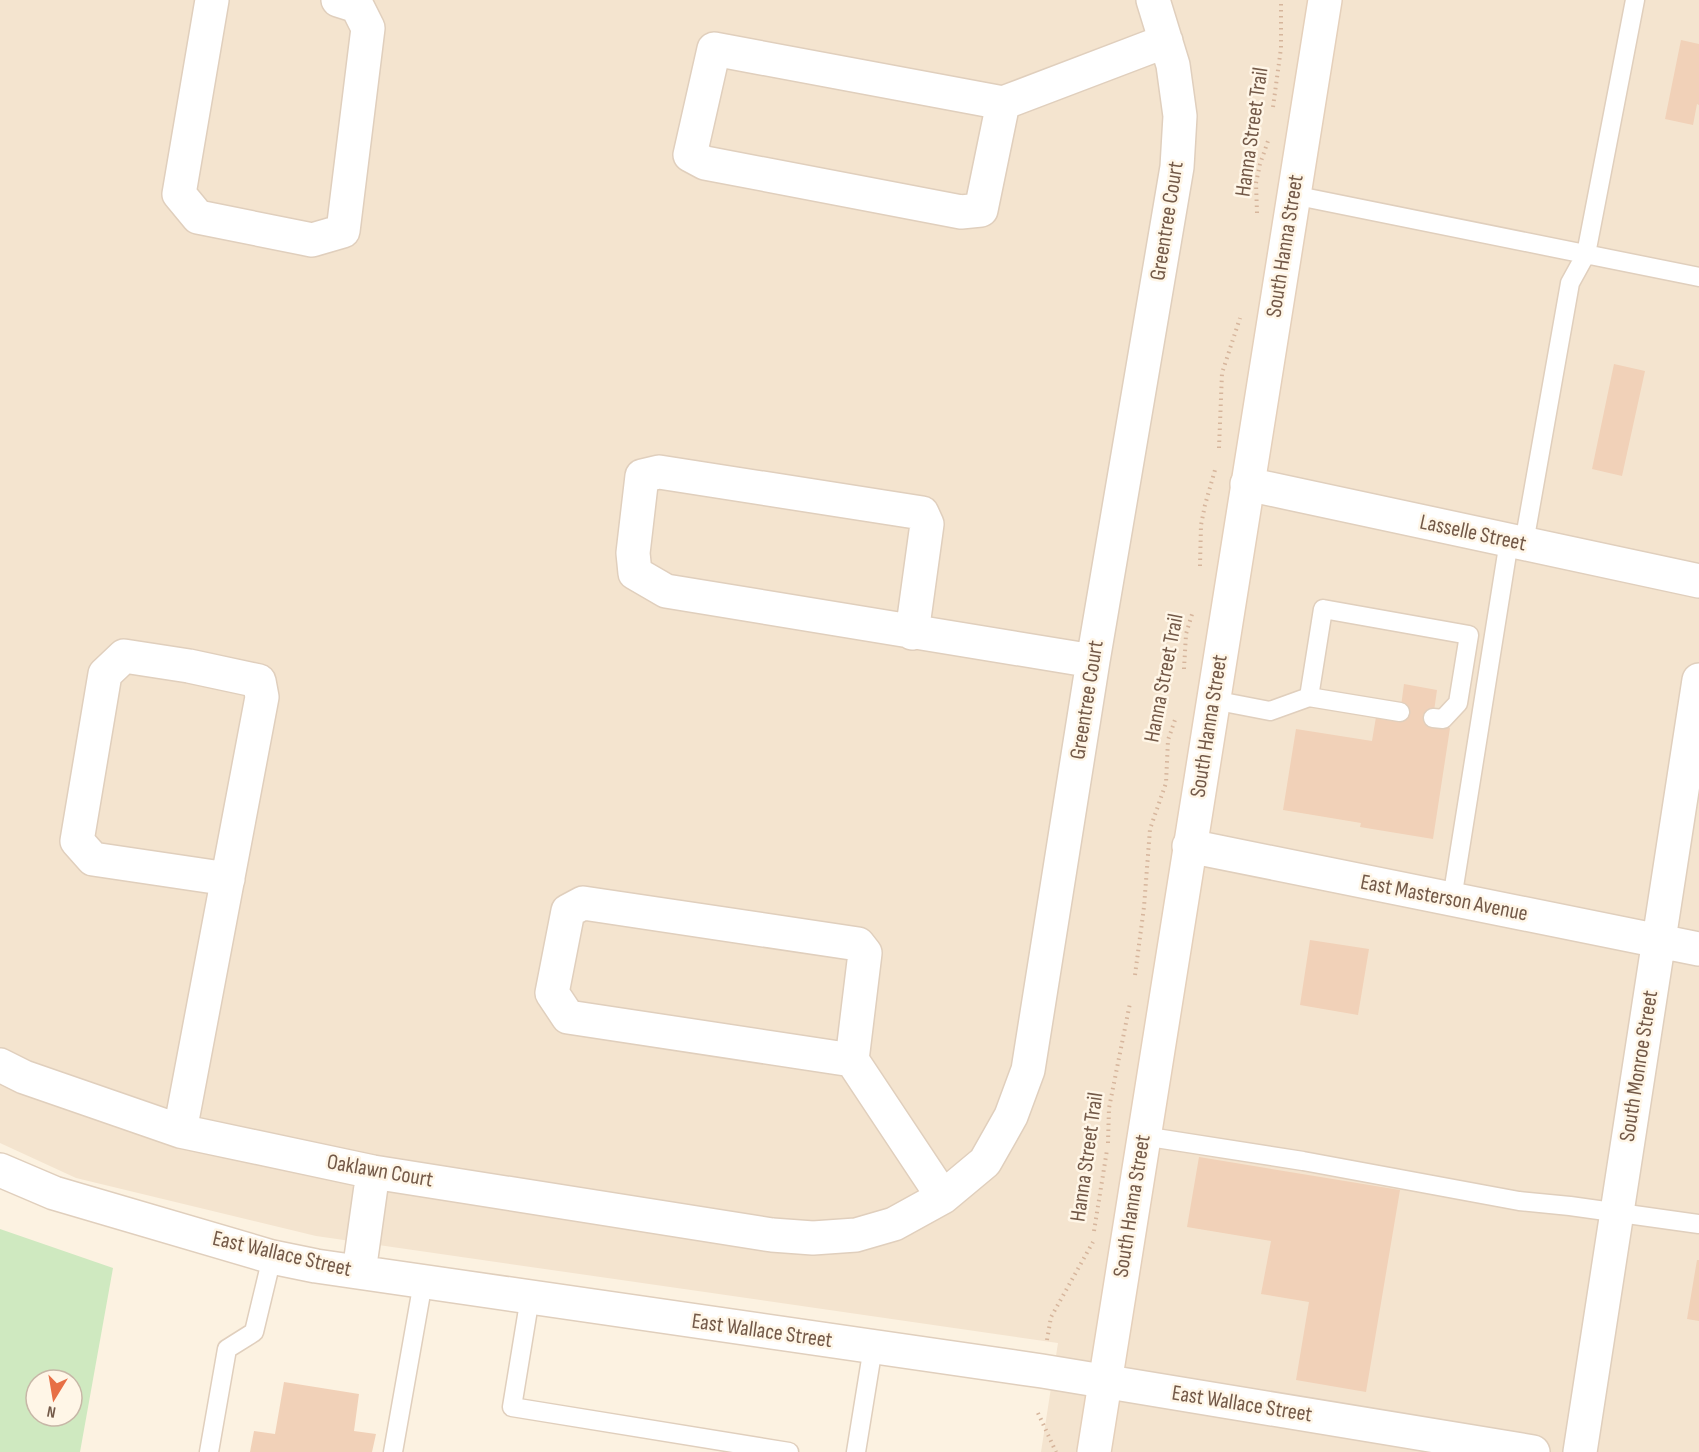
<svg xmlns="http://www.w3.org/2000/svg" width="1699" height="1452" font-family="'Sofia Sans Condensed',sans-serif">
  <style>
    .residential { fill: #f4e4cf }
    .green { fill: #cfe9c0; fill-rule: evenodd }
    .building { fill: #f1d1b8 }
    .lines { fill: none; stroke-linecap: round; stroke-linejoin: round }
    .lane-casing { stroke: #e0cfbd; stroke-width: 21 }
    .street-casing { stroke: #e0cfbd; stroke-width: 36 }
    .secondary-casing { stroke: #e5d0bb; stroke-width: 36 }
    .path { stroke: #d6b59c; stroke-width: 4; stroke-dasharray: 1.5 4.5; stroke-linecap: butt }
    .lane { stroke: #fff; stroke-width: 18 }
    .street { stroke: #fff; stroke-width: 33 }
    .secondary { stroke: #fff; stroke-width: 33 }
    .labels { text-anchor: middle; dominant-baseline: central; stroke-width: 5; stroke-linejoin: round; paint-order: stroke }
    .street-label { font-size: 22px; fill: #735948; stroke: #fff6e7 }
  </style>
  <rect width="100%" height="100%" fill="#fcf2e1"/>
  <path class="residential" d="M0,0H1699V1452H1041L1058,1343L316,1236L76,1178L0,1143Z"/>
  <path class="green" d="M0,1229L113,1268L80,1452H0ZM36,1380H72V1416H36Z"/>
  <path class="building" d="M1681,40L1699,44V105L1697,104L1693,125L1665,119Z
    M1614,364L1645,371L1622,476L1592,469Z
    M1404,684L1437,690L1432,725L1450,728L1433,839L1360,827L1361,823L1283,810L1296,729L1372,741L1376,717L1399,721Z
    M1310,940L1369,949L1358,1015L1300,1005Z
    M1199,1157L1400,1190L1366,1392L1296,1380L1309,1302L1261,1294L1271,1241L1187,1227Z
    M1697,1260H1699V1321L1687,1319Z
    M284,1382L359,1394L354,1431L376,1434L372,1452H250L254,1431L275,1434Z"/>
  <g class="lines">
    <defs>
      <path id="lane" d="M1293,195L1699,277
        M1524,543L1570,283L1586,254L1635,0
        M1309,697L1323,609L1469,635L1458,703L1443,719L1433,718
        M1213,700L1270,711L1309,697L1400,712
        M1452,899L1509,541
        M1143,1136L1303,1161L1519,1201L1570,1206L1699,1224
        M530,1297L512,1407L789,1452
        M209,1452L227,1349L254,1332L272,1257
        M393,1452L423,1282
        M856,1452L873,1347"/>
      <path id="street" d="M212,0L179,194L198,217L312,240L343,231L368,28L357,6L338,0
        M1003,103L981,210L961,212L705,163L690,155L714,49L1003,103L1166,41
        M1247,484L1699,581
        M912,633L927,524L922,513L659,472L642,476L633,553L635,573L666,591L1093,661
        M1189,846L1699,949
        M852,1060L568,1017L552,993L568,911L583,903L858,944L865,953L852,1060L943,1197
        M0,1065L24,1077L180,1131L373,1172L772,1235L813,1238L856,1235L894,1224L943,1197L985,1162L1011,1116L1028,1070L1093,661L1177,167L1180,116L1173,65L1153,0
        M180,1131L262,697L259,681L189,666L124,656L105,674L77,841L93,859L228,879
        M0,1170L54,1193L272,1257L316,1266L1042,1371L1533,1452
        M359,1272L373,1172
        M1580,1452L1699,680"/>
      <path id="secondary" d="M1094,1452L1325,0"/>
    </defs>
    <use href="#lane" class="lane-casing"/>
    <use href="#street" class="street-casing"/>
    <use href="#secondary" class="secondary-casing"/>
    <path class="path" d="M1273,107L1281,48V0
      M1257,213L1256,183L1260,164L1268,141
      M1219,448L1222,373L1240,318
      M1200,566L1201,525L1205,505L1215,470
      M1184,669L1186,634L1193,611
      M1135,975L1144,907L1150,829L1166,783L1168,740L1176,717
      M1108,1143L1109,1108L1130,1003
      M1094,1231L1107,1150
      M1047,1340L1051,1317L1093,1242
      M1038,1413L1056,1452"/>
    <use href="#lane" class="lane"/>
    <use href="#street" class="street"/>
    <use href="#secondary" class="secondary"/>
  </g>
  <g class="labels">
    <g class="street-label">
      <text transform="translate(1252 132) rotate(-82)">Hanna Street Trail</text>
      <text transform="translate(1167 221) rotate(-81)">Greentree Court</text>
      <text transform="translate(1285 246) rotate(-81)">South Hanna Street</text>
      <text transform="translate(1473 533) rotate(12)">Lasselle Street</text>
      <text transform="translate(1164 678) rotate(-79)">Hanna Street Trail</text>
      <text transform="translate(1087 700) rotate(-81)">Greentree Court</text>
      <text transform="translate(1209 726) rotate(-81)">South Hanna Street</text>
      <text transform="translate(1444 898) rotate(11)">East Masterson Avenue</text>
      <text transform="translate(1639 1066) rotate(-81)">South Monroe Street</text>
      <text transform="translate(1087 1157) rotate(-82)">Hanna Street Trail</text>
      <text transform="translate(380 1171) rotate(10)">Oaklawn Court</text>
      <text transform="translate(1132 1206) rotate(-81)">South Hanna Street</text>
      <text transform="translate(282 1254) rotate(13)">East Wallace Street</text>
      <text transform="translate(762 1331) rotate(8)">East Wallace Street</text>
      <text transform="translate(1242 1404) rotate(9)">East Wallace Street</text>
    </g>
  </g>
  <g transform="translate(54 1398) rotate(191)"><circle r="28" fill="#fff6e7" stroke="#c7b7a7" stroke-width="1.5"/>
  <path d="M0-4.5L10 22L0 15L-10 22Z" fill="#e76f45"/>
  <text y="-9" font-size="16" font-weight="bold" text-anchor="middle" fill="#735948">N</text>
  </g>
</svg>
